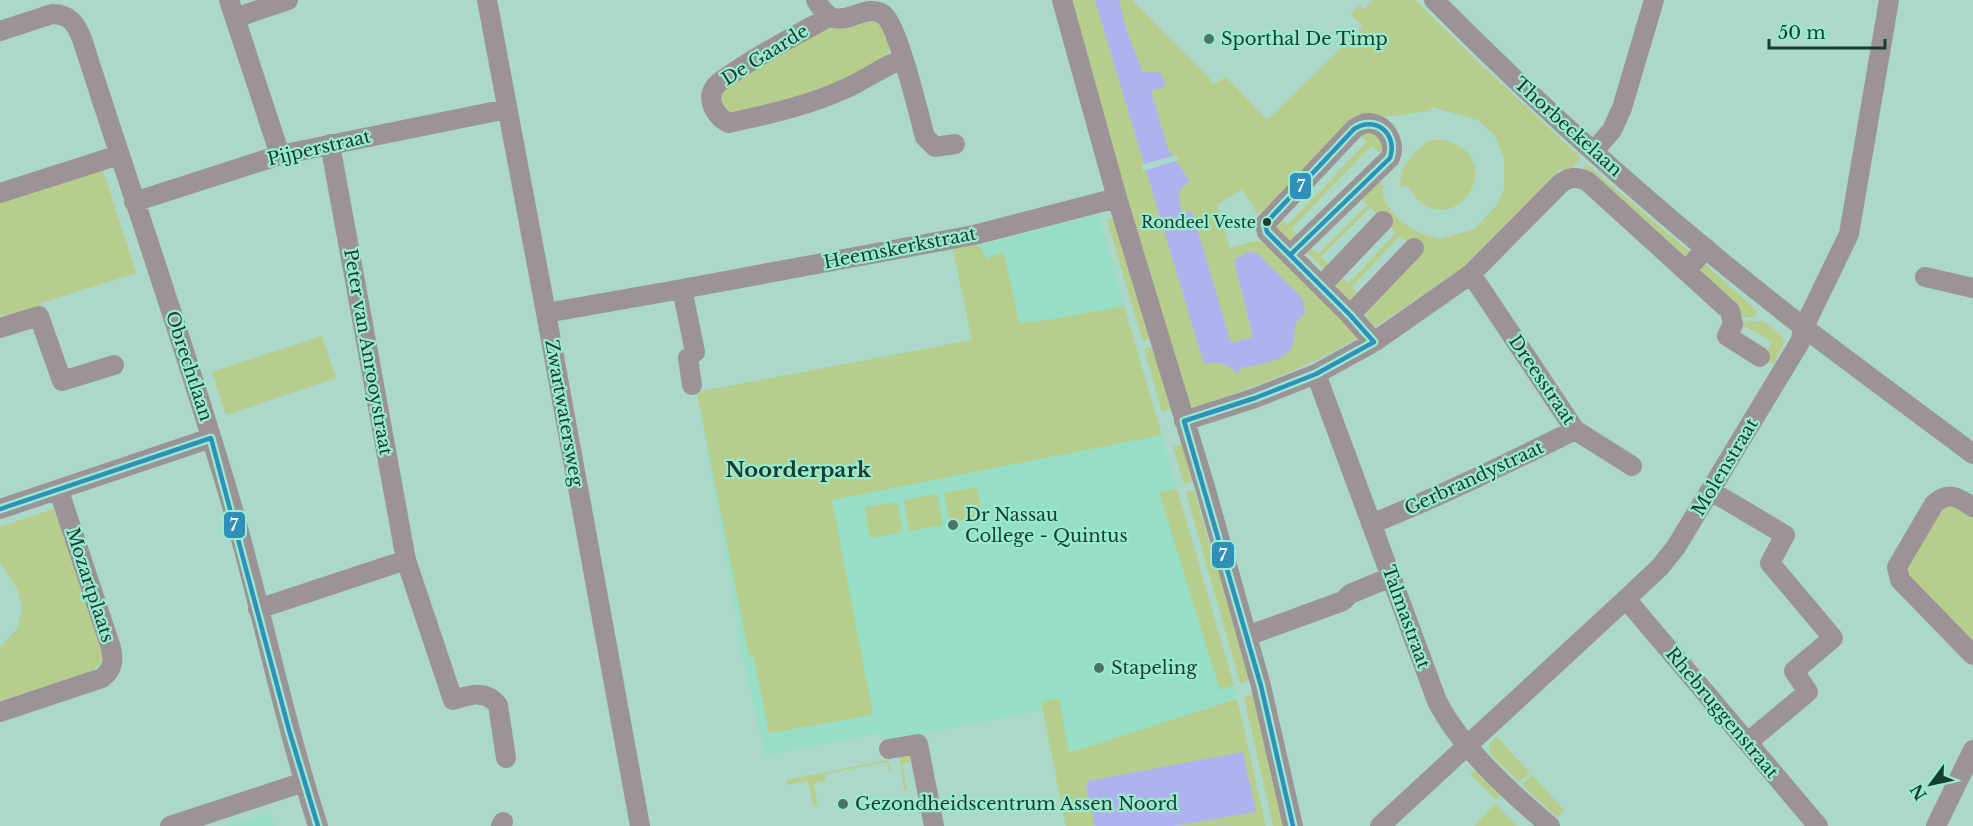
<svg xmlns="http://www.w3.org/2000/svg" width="1973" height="826" font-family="'Libre Baskerville',serif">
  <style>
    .built { fill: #96dec6 }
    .green { fill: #b7cd8c }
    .water { fill: #afb2ef }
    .pier { fill: #abd8c9 }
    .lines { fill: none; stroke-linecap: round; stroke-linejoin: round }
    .minor { stroke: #9c9398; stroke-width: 20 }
    .bus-1-casing { stroke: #98ebcf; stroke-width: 9 }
    .bus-1 { stroke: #3090ba; stroke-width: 4.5 }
    .poi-dot { fill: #4c7366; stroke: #98ebcf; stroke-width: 2 }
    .bus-dot { fill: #193c31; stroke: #98ebcf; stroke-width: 2 }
    .labels { text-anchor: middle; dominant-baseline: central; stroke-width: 4.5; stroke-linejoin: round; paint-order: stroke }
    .bus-label { font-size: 16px; fill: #193c31; stroke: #98ebcf; text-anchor: end }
    .poi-label { font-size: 18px; fill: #193c31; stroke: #98ebcf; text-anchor: start }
    .street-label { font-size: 18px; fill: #193c31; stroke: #98ebcf }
    .quarter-label { font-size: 21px; font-weight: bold; fill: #193c31; stroke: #98ebcf }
    .line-badge { stroke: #98ebcf; stroke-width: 2 }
    .badge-label { font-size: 16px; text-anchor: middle; font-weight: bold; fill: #fff }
  </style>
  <rect width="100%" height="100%" fill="#abd8c9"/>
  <path class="built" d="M1098,215L1244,728L1057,763L1045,709L885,741L880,733L765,755L744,659L697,392L972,340L954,252Z
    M270,814L274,826H230Z"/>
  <path class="green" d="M1069,0H1095L1204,364C1217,361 1229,364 1238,375L1240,368L1293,343C1293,331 1294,321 1305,314L1234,261L1253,338L1231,344L1192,211L1182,214C1179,198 1174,191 1190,181L1168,149L1151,91L1166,86L1143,73L1126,29L1119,0H1132L1209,78L1213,85L1226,77L1267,120L1363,27L1351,14L1359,5L1363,10L1373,0H1415L1486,69L1580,157V159L1569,171L1566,172L1561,168L1506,226L1465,266L1374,328L1366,318L1369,306L1425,249L1414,238L1409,244L1400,236L1352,287L1360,296C1343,305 1330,292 1339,275L1348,283L1396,233L1389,226L1393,220L1383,210L1378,215L1370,208L1321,257L1329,265L1325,270L1306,251L1310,247L1318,254L1367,205L1360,197L1375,179L1385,187L1382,190L1386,204L1399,220L1417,232L1440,239L1473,230L1497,205L1504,188V158L1495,136L1478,120L1432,107L1431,111L1383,117L1262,213H1257L1242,189L1217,205L1230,248L1254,241L1265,242L1361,336C1311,366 1256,387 1201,405L1195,409L1190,407L1187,400Z
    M877,19L890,46L889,52L883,59L829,87L737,115L726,112L722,104L721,92L733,79C745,79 752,71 762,65C787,50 813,29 842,24L847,28Z
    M1375,131L1383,148L1380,153L1371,146L1291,229L1299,237L1289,241L1276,229L1279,217L1287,225L1367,142L1359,134Z
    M1440,139C1519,155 1447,256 1407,185L1400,187L1402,170L1415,152L1428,141Z
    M1587,165L1589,166L1692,254L1683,256L1580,172Z
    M102,167L136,273L41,303L39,309L0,316V201Z
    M1115,217L1136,284L1133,285L1150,339L1143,342L1107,220Z
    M975,245L981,247L986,259L989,258V256L1004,253L1019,323L1030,321L1031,323L1124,306L1162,435L832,500L873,715L769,733L753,652L750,660L697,392L972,340L953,249Z
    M1704,263L1758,312L1753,317H1737L1700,276L1699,269Z
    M1763,321L1782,336L1784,343L1773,365L1763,358L1772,342L1744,326L1737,336L1740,322Z
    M322,336L336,378L226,415L212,372Z
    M1155,346L1173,408L1162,411L1144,349Z
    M1183,444L1193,481L1184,484L1173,447Z
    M977,487L982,517L950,523L944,493Z
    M1177,489L1234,685L1220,690L1159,492Z
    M1194,490L1210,546L1213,545L1250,680L1240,683L1186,492Z
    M937,494L943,525L909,531L904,500Z
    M1944,499L1973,514V642L1905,579L1902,563Z
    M897,502L903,532L870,538L865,507Z
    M56,508L103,655L100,663L94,670L0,701V647L18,628L22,608L18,590L0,562V527Z
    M1255,694L1285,826H1273L1244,697Z
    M1059,698L1069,753L1237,699L1266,826H1174L1256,812L1086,786L1095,826H1066L1041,702Z
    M1497,737L1530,773L1519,782L1491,755L1489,745Z
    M910,752L916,761L902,764L907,790H904L899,754Z
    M888,760L891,771H889L887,762L825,774L826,781L814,783L818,806L814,807L808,781L787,785L786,780Z
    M1478,767L1504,792L1496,800L1470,774Z
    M1532,775L1564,810L1558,818L1522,785Z
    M1494,803L1517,826H1475L1493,806Z"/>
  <path class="water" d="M1095,0H1119L1126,29L1143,72L1161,73L1166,86L1151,91L1168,149L1190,181C1175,189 1179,199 1182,213L1192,211L1231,343L1253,337L1234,260L1248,252L1257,253L1300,296L1304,302L1305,314C1287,325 1300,341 1289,351C1278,363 1255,365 1240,368L1238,375C1229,363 1217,361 1204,364Z
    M1243,752L1256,812L1173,826H1095L1086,786L1088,781Z"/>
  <path class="pier" d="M1176,155L1179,160L1143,171L1141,165Z"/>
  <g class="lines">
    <path class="minor" d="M229,0L280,155
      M487,0L546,313L640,826
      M816,0C819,5 825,14 831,17C848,25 868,2 884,15C898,26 919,115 925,137L935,147L955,144
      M1062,0L1117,198L1205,487L1261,686L1293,826
      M1434,0C1550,117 1675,228 1806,329C1861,371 1917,412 1973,454
      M829,17C799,33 769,50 740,68C732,74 719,80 714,88C706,101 717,118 729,123C770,114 811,105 849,87C868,78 884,66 903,59
      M235,18L288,0
      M0,31L52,14C70,14 76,24 82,39C132,195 186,349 232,506C262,612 284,721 318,826
      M330,144L406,560L453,700C470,695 485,689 498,705L506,758
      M1594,151L1612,130L1622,108L1654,0
      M0,193L119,155
      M134,202L280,155L507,109
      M1290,255L1390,158C1397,144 1385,122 1367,123C1362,123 1359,126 1354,129L1265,224L1267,232L1350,315L1374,342
      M1686,271L1730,311L1733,324L1727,336L1760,357
      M1471,274L1575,430L1632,466
      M1925,277L1973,288
      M1321,286L1383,221
      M682,289L695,352L688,358L692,385
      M546,313L682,289L974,235L1117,198
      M1350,315L1414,248
      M0,328L39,316L62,381L114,365
      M1316,374L1437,701C1460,747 1511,793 1550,826
      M1184,421L1255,398L1316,374L1374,342L1471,274L1560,184C1569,177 1576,176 1587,181L1686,271L1706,248
      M1711,491L1785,535L1770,563L1833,638L1794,671L1808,692L1748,742
      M1973,507C1959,498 1948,490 1934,504L1897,567L1900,580L1973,655
      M0,509L211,438
      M1371,524C1441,496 1508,463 1575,430
      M1626,599L1818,826
      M258,609L406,560
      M1247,636L1343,601L1350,594L1391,577
      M0,712L102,678C113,669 114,661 111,648L59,491
      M889,749L918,744L934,826
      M170,826L304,782
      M501,826L503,822
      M1380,826L1626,599L1660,567L1676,547L1800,342L1804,327L1849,234L1889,0
      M1936,826L1973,750"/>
    <defs>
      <path id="bus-1" d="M1290,255L1390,158C1398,134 1376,115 1354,129L1265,224L1267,232L1350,315L1374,342L1316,374L1255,398L1184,421L1261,686L1293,826
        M0,509L211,438L289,730L318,826"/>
    </defs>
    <use href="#bus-1" class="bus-1-casing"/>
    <use href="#bus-1" class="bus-1"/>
  </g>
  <g class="poi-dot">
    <circle cx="1209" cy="39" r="6"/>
    <circle cx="953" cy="525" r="6"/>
    <circle cx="1099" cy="668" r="6"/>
    <circle cx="843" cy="804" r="6"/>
  </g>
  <circle class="bus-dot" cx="1267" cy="222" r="5"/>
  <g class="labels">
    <g class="bus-label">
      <text x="1256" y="222">Rondeel Veste</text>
    </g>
    <g class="poi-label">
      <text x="1221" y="39">Sporthal De Timp</text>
      <text x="965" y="515">Dr Nassau<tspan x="965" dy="21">College - Quintus</tspan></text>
      <text x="1111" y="668">Stapeling</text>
      <text x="855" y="804">Gezondheidscentrum Assen Noord</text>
    </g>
    <g class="street-label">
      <text transform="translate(765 55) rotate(-32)">De Gaarde</text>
      <text transform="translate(1568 127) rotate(42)">Thorbeckelaan</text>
      <text transform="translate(319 148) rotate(-13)">Pijperstraat</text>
      <text transform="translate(900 248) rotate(-11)">Heemskerkstraat</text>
      <text transform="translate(368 352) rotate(80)">Peter van Anrooystraat</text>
      <text transform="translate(189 366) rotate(72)">Obrechtlaan</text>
      <text transform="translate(1542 380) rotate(56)">Dreesstraat</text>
      <text transform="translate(564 413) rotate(80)">Zwartwatersweg</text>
      <text transform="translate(1725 467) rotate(-59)">Molenstraat</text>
      <text transform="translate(1474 478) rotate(-25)">Gerbrandystraat</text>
      <text transform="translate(90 585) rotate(72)">Mozartplaats</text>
      <text transform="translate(1406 617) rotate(70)">Talmastraat</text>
      <text transform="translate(1722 713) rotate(50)">Rhebruggenstraat</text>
    </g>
    <g class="quarter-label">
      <text x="798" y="470">Noorderpark</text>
    </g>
  </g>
  <g class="line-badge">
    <rect x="1289" y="172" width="23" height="28" rx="6" fill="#3090ba"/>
    <rect x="223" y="511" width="23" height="28" rx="6" fill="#3090ba"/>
    <rect x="1211" y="541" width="24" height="28" rx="6" fill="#3090ba"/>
  </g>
  <g class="badge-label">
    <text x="1301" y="192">7</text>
    <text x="234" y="531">7</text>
    <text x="1223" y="561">7</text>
  </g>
  <g transform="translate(1931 784) rotate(237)" stroke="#98ebcf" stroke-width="4.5" paint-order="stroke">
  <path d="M0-4.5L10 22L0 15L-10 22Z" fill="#193c31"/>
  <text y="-9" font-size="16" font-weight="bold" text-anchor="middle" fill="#193c31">N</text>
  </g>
  <path d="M1769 39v9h116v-9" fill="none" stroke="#193c31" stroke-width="3"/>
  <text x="1778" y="39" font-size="18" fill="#193c31" stroke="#98ebcf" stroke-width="4.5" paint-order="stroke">50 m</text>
</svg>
